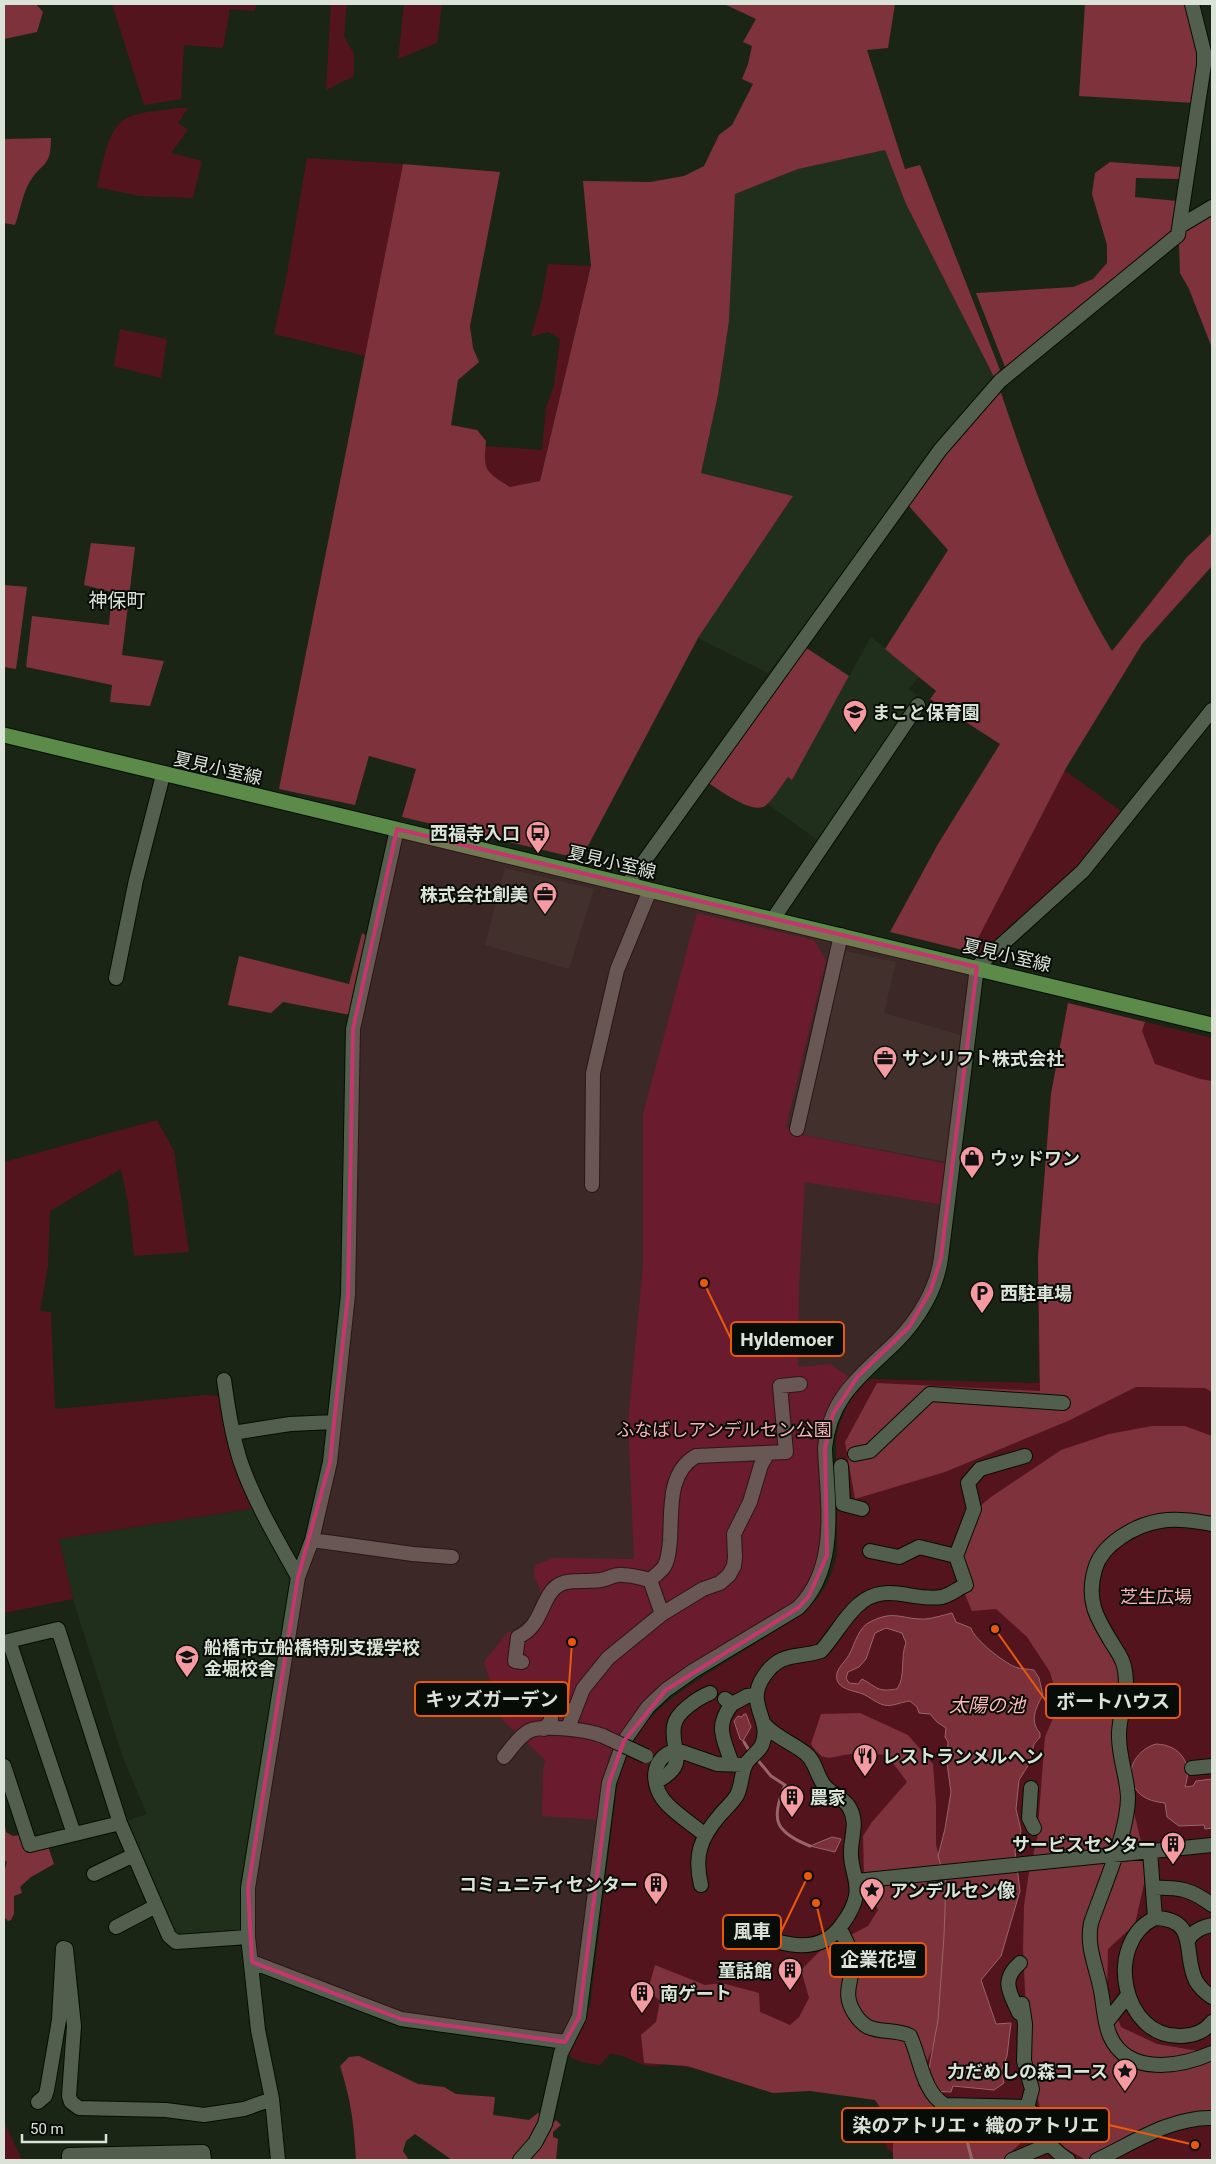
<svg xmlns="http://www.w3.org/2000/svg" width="1216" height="2164" font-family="Roboto,'Noto Sans JP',sans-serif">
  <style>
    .built { fill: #202f1b }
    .green { fill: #54141e }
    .forest { fill: #7e323b }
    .water { fill: #7c3039; stroke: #986569; fill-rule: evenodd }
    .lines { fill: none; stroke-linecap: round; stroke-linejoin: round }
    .stream { stroke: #986569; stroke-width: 3 }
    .minor-casing { stroke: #050e03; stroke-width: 16 }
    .major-casing { stroke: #050e03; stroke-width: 17 }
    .minor { stroke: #525f4e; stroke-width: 14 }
    .major { stroke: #5c8a49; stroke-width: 15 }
    .minor-bridge-casing { stroke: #050e03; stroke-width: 16; stroke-linecap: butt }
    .minor-bridge { stroke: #525f4e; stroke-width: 14 }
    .marked { fill: #c6366e; fill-opacity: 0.2; stroke: #c6366e; stroke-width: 4; stroke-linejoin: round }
    .labels { text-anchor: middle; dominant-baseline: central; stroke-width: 4; stroke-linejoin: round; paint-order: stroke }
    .poi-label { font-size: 18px; font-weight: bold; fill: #dbe2d8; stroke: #080c06; text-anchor: start }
    .street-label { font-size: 18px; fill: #dbe2d8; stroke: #080c06 }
    .park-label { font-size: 18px; fill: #f7b2b5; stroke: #080c06 }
    .neighbourhood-label { font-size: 19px; fill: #dbe2d8; stroke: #080c06 }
    .water-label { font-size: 19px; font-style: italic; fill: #feb8bb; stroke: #080c06 }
    .leader { fill: none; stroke: #e8590c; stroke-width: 2 }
    .callout-dot { fill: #e8590c; stroke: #080c06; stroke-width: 2 }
    .callout { fill: #080c06; stroke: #e8590c; stroke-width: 2 }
    .callout-label { font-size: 19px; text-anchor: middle; font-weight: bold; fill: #dbe2d8 }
  </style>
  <rect width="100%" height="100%" fill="#1a2516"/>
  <path class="built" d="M885,150L906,204L994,377L937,443L825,598L768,673L698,638L793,496L701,473L718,395L729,321L735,194L798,169Z
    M871,637L920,676L909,689L917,695L817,840L768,804L788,776L792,779Z
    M505,868L594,889L569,969L485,945Z
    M845,951L896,962L884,1013L964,1036L948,1162L803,1135L802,1123Z
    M256,1508L291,1578L242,1928L237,1933L177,1937L124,1822L147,1814L123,1758L73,1599L59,1539Z"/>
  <path class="green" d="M112,4H256L255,11L230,9L223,48L184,45L181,99L144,105Z
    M331,4H347L344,36L354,54V76L326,90Z
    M404,4H442L437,43L398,59Z
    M176,108H188L178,123L188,130L171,153L202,161L193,198L139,196L97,187C102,167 107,127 127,118C141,111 161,111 176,108Z
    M307,158L403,164L365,356L274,334L286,279Z
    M548,264L591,266L540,481L510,487C489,474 483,472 485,446L542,450L546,408L554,385L560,339L548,332L531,337L541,302Z
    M120,329L167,339L161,378L114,366Z
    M1064,770L1121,811L1079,866L982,954L971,952Z
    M697,913L814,940L826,960L786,1127L803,1135L952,1165L945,1205L805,1182L799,1285L798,1367L830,1364L849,1377L834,1398L824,1422L820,1438L822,1535L817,1568L800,1599L644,1702L622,1731L609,1756L598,1820L542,1816L543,1772L545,1760L502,1719L484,1662L508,1632L523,1630C531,1618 545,1602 539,1587C536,1577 531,1575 536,1565L553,1558L634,1559L628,1422L643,1266V1114Z
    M1068,1003L1212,1038V2160H903L886,2148L887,2095L665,2064C641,2072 631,2054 610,2054L600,2065L581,2062L567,2055L585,2020L587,2008L590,2007L617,1786C633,1719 667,1700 721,1665C748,1648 775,1631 802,1614C822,1598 831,1579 837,1555L836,1438L839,1426L847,1406L854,1394L868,1379L1039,1383L1038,1257L1051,1094Z
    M157,1120L174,1151L189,1252L134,1256L128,1203L121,1169L50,1211L48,1266L40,1311L51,1312L55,1409L206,1395L217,1396L221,1399L256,1508L59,1539L73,1599L4,1613V1162Z
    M4,2122L22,2160H4Z"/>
  <path class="forest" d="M4,4H36L43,12L37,32L4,39Z
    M724,4H895L888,48L867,50L905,169L920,165L1000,370L994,377L906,204L885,150L798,169L735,194L729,321L718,395L701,473L793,496L698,638L581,859L402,817L416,769L369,756L355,805L279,789L403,164L500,172L470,326L473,348L479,362L458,380L451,425L477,430L486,441C483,471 485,471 510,487L540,481L591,266L583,181L650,182L684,176L704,166L719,135L732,125L753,84L742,79L748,64L752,46L743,42L756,19Z
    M1085,4H1186L1198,54L1194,103L1079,96Z
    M51,138C51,169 42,161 29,183C22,196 20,211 15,225L4,223V139Z
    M1110,162L1180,167L1179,179L1136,178L1135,197L1177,201L1173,232L1005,367L976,293L1073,287L1093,279L1107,263V245L1092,194L1095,173Z
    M1212,212V348L1189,289L1180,273L1179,244L1184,238L1186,227Z
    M1000,390C1030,479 1063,570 1112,651L1187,557L1212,533V566L1142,644L1066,768L971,952L890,932L938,844L1000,744L930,699L936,691L885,649L948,550L908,505L945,453Z
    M91,543L135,547L122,655L164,661L150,706L110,702L112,685L26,667L32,616L109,625L112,592L84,585Z
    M4,585L27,587L16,669L4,667Z
    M805,647L849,676L792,780L788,777C783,783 770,805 763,807C749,812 719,790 707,782Z
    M362,933L368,937L350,1015L283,1002L271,1013L228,1005L239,956L349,984Z
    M1068,1003L1145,1022L1142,1031L1155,1064L1200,1079L1212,1081V1392L1205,1388L1136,1387L1068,1421L945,1472L855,1499L845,1442L877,1383L1040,1391L1038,1257L1051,1094Z
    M1152,1426H1185L1212,1436V1525L1162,1522L1115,1542L1093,1580L1098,1615L1126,1661L1119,1727L1132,1804L1146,1862L1144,1884L1135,1924L1108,1949L1107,1991L1121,2027L1157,2044L1198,2051L1212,2046V2113L1193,2112L1172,2118L1106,2153L1086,2160L1065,2148L1045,2128L1031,2071L1027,2031L1023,1950L1024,1906L1029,1872L1037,1839L1045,1737L1059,1704L1050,1672L1027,1637L996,1609L972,1611L961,1585L954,1548L968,1516L991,1497L1061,1450L1109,1434Z
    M860,1713L908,1735L933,1764L936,1804V1844L947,1892L950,1975L934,2044L918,2085L938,2110L967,2126L1002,2122L1028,2136L1003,2160H893V2127L875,2100L810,2091L773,2093L687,2066L644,2063L641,2035L656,2022L660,2001L648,1990L655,1965L705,1985L722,1983L759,1993L760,2012L790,2025L799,2017L809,1998L801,1970L821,1950L868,1926L878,1910L864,1875L863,1836L872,1822L907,1782L887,1755C875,1754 862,1752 851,1754C831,1756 824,1765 811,1744L821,1714Z
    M4,1821L6,1832L13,1836L19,1835L27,1853L48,1846L54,1864L31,1877L20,1887L22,1893L14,1896V1914L11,1920L8,1921L4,1917V1873L7,1862L4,1860Z
    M359,2056L418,2084L444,2087L456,2094L495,2097L493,2115L529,2120L538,2113H541L542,2123L516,2160H452L415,2134L406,2141L403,2151L409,2160H356C354,2124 351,2100 340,2066L349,2057Z
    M556,2120L561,2125L553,2132V2137L558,2139L556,2160H523L549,2126Z"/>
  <path class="water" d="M952,1613L956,1622L971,1628C974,1639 1003,1662 1015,1667C1020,1669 1028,1669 1034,1670L1039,1678L1043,1695C1036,1707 1029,1721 1040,1733V1737L1034,1744L1029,1764L1019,1780L1016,1809L1021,1831L1015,1851L1020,1891L1001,1956L981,1980L996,2024L1011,2023L1007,2056L1001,2071L1004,2083L994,2090L953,2086L951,2092L925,2091L938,2020L944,1936L946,1883L938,1856L945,1829L951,1792L947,1763L948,1742L945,1737L946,1728L937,1722L930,1714L919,1713L917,1707L910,1701C900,1702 893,1707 884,1705C875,1703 868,1695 860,1693C850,1690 834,1688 837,1673C839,1666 847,1660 850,1653C855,1643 859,1627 870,1622C895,1609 902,1620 926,1619C934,1618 944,1615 952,1613ZM886,1628L902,1633L906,1643C900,1657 906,1677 897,1689C876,1692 879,1688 862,1679L858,1684L849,1683L846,1678L848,1672L859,1667L866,1659L875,1633Z
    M744,1714H746L751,1727L743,1741L740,1739L734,1721L738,1716L742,1717Z
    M1156,1744C1181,1745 1193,1764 1185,1787L1193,1786L1196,1781L1212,1779V1828L1205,1829L1204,1825L1179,1826L1167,1817L1165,1803C1156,1802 1146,1800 1139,1793C1121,1775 1135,1750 1156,1744Z
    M832,1837L841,1839L835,1852L810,1846Z"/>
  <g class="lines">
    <path class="stream" d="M744,1742L750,1752
      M756,1758L771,1776L785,1785C770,1820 775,1832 810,1846
      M948,2109L949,2131L967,2141L972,2160"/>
    <defs>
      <path id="minor" d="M1180,226L1212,207
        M627,885L940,450L1000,381L1178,235L1204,65V52L1192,4
        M773,919L918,705
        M116,978L136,880L163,775
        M797,1129L841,935
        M592,1185L593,1073L617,970L650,890
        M224,1380C228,1408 232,1436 241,1463C255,1503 278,1541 298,1577
        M233,1433L290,1424L334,1422
        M855,1454L870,1451L930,1394L1063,1403
        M841,1466L843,1504L862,1509
        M1212,1524C1195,1521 1177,1518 1160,1521C1135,1525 1102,1544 1095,1569C1086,1600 1096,1617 1112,1643C1116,1650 1122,1657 1124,1666C1130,1688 1120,1711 1119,1733C1118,1755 1127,1775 1128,1797C1128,1833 1103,1888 1091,1923C1086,1947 1097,1968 1101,1991C1104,2006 1104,2022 1110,2036C1128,2076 1180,2067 1212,2053
        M312,1540L413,1554L452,1557
        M956,1556L974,1509L968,1483L980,1469L1025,1456
        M650,1580L662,1614
        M9,1641L74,1834
        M4,1642L58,1629L120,1823L169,1936L176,1942L248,1937
        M522,1662L515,1661L518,1637C537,1628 539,1612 549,1595C562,1573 585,1585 605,1579C612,1577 615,1574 623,1575C632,1575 641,1578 650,1580C655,1576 660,1572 664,1567C669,1559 669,1549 670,1540C672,1510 667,1473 696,1456L786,1452L780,1386L800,1384
        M725,1699L732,1704C714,1727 724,1739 732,1764
        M732,1704L747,1696L756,1695
        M568,1728L583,1689L608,1658L662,1614L703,1589L720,1583L729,1575L734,1566L735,1557L734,1534L750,1502L761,1465L768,1453
        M544,1729L551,1721V1710L557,1706L574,1712
        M504,1757C511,1749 519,1736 529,1731C543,1724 589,1730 603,1736
        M4,1766L30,1845L120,1823
        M1192,1768L1212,1766
        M656,1782C691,1763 670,1752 674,1726C676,1712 698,1698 710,1693
        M1031,1788L1029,1818L1034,1828
        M705,1835C693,1825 679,1816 668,1805C650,1787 649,1757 677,1750L717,1764L745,1765
        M1150,1851L1155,1918
        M94,1874L134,1855
        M856,1881L1212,1845
        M701,1885C694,1856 700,1838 720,1815C725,1809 733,1802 737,1795C742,1785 741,1775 745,1766C748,1758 758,1753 762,1745C773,1719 744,1705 764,1676C781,1651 796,1659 821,1651C834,1637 843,1619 857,1606C884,1580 912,1602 942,1597C951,1595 958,1588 966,1585L956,1556L919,1547L899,1557L870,1551
        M1153,1888C1179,1887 1191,1889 1212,1905
        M116,1927L156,1906
        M840,1929C845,1939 851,1949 852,1961C853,1982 841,1993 855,2014C858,2019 863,2024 868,2027C881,2033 897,2029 910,2036C920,2057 923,2093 945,2105L1025,2107C1039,2114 1042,2132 1050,2144C1055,2151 1061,2155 1068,2160
        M751,1933C783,1944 820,1958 843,1923C849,1915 854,1906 856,1896C859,1882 851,1869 851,1855C850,1838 859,1823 849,1807C843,1797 830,1794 824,1785C816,1775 816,1761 805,1753C791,1742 777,1738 765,1725
        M1188,1941C1192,1931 1202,1927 1212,1925
        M252,1962L401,2019L565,2042
        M1212,1997C1206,1993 1200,1988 1196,1981C1182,1955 1200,1919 1155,1918C1104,1942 1121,2039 1182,2036C1195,2035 1204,2032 1212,2022
        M1022,2004L1025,2024L1024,2061L1032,2089L1027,2108
        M1019,2013C1010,1993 1000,1980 1020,1963
        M1106,2023L1128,1995
        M38,2102L45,2096L47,2090L59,2020L63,1948L66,1949L74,2026L69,2096L71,2102L79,2108L166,2110L204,2115L244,2109L272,2099
        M69,2160V2155L203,2152L204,2160
        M278,2160L272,2099L258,2030L248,1937V1888L298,1577L312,1540L330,1462L348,1295L353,1029L397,829
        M520,2160L535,2143L545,2124L561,2053L579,2017L609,1783L624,1741L648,1707L666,1690L693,1671L798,1608C840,1566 827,1502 825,1448C830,1396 862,1375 896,1342C918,1320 937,1289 941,1258L977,967L1083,871L1212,710
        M1012,2160L1050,2144
        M1097,2160C1133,2143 1171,2117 1212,2118"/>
      <path id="major" d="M4,735L1212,1025"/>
    </defs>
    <use href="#minor" class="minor-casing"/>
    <use href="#major" class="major-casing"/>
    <use href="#minor" class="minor"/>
    <use href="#major" class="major"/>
    <defs>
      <path id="minor-bridge" d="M603,1736L646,1756"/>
    </defs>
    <use href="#minor-bridge" class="minor-bridge-casing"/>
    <use href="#minor-bridge" class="minor-bridge"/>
  </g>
  <path class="marked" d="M397,829L977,967L941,1258L931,1290L909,1327L858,1376L833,1414L825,1448L827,1555L809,1596L798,1608L666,1690L624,1741L609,1783L579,2017L565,2042L401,2019L252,1962L248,1888L298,1577L330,1462L334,1422L348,1295L353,1029Z"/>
  <defs>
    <symbol id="school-pin" viewBox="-11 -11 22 30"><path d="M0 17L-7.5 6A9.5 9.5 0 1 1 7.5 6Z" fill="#f49aa0" stroke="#080c06"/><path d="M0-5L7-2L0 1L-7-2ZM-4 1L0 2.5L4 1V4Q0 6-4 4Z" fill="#111"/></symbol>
    <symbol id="bus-pin" viewBox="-11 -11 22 30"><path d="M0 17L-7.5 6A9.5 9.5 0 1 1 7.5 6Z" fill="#f49aa0" stroke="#080c06"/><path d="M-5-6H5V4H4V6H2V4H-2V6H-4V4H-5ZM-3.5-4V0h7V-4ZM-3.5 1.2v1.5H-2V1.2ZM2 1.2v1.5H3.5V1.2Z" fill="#111"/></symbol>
    <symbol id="office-pin" viewBox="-11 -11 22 30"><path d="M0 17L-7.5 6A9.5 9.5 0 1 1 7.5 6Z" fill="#f49aa0" stroke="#080c06"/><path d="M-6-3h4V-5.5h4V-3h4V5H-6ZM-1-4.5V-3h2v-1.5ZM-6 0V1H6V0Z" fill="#111"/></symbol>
    <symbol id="shop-pin" viewBox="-11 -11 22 30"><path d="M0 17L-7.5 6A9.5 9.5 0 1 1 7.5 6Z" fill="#f49aa0" stroke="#080c06"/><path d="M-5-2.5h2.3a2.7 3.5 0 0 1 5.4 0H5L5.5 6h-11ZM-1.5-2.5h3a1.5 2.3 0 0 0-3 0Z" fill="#111"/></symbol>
    <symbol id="parking-pin" viewBox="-11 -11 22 30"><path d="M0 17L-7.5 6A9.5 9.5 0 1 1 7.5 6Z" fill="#f49aa0" stroke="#080c06"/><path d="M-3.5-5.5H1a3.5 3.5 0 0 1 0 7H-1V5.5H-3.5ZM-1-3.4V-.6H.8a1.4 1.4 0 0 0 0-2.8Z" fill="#111"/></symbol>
    <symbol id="restaurant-pin" viewBox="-11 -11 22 30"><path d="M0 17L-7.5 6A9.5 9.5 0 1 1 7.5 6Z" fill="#f49aa0" stroke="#080c06"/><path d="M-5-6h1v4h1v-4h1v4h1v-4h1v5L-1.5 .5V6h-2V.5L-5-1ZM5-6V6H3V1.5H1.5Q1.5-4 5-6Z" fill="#111"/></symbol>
    <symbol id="building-pin" viewBox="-11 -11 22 30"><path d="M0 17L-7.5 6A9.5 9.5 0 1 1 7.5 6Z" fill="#f49aa0" stroke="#080c06"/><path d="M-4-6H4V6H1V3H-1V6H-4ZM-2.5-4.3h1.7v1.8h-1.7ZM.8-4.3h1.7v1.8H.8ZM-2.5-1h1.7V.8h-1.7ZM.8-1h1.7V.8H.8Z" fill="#111"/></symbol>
    <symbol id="sight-pin" viewBox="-11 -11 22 30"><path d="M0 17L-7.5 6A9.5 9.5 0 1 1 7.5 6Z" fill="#f49aa0" stroke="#080c06"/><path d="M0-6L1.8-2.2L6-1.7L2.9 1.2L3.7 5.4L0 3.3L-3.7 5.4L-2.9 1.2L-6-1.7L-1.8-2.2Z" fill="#111"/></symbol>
  </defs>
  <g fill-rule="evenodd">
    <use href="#school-pin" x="841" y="698" width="28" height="38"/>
    <use href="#bus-pin" x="524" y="819" width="28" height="38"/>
    <use href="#office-pin" x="531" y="880" width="28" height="38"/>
    <use href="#office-pin" x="871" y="1044" width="28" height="38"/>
    <use href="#shop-pin" x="958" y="1144" width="28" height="38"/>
    <use href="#parking-pin" x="968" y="1279" width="28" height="38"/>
    <use href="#school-pin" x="173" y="1643" width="28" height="38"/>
    <use href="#restaurant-pin" x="851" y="1742" width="28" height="38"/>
    <use href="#building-pin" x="778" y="1783" width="28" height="38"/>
    <use href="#building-pin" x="1159" y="1830" width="28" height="38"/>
    <use href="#building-pin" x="642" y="1870" width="28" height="38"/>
    <use href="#sight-pin" x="858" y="1876" width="28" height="38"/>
    <use href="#building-pin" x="776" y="1956" width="28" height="38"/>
    <use href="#building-pin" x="628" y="1979" width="28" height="38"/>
    <use href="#sight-pin" x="1111" y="2057" width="28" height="38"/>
  </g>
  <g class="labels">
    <g class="poi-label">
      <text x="872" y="712">まこと保育園</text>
      <text x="520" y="833" text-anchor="end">西福寺入口</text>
      <text x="528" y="894" text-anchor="end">株式会社創美</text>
      <text x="902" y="1058">サンリフト株式会社</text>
      <text x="990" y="1158">ウッドワン</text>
      <text x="1000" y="1293">西駐車場</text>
      <text x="204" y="1647">船橋市立船橋特別支援学校<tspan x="204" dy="21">金堀校舎</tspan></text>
      <text x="882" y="1756">レストランメルヘン</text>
      <text x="810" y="1797">農家</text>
      <text x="1156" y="1844" text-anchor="end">サービスセンター</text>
      <text x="638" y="1884" text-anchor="end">コミュニティセンター</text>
      <text x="890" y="1890">アンデルセン像</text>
      <text x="772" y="1970" text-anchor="end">童話館</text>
      <text x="660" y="1993">南ゲート</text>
      <text x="1108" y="2071" text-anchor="end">力だめしの森コース</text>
    </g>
    <g class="street-label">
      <text transform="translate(218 768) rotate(13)">夏見小室線</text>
      <text transform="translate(612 862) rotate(13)">夏見小室線</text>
      <text transform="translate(1007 955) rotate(13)">夏見小室線</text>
    </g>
    <g class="park-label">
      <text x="724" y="1429">ふなばしアンデルセン公園</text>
      <text x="1156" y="1596">芝生広場</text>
    </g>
    <g class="neighbourhood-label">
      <text x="117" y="600">神保町</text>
    </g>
    <g class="water-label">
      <text x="987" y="1705">太陽の池</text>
    </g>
  </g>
  <path class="leader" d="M704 1283L731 1339M572 1642L568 1699M995 1629L1046 1701M808 1876L781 1932M816 1903L830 1960M1195 2145L1109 2125"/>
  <g class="callout-dot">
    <circle cx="704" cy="1283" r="5"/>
    <circle cx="572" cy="1642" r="5"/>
    <circle cx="995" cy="1629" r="5"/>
    <circle cx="808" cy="1876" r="5"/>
    <circle cx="816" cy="1903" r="5"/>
    <circle cx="1195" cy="2145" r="5"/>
  </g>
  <g class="callout">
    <rect x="731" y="1322" width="113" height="34" rx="5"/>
    <rect x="415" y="1682" width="153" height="34" rx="5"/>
    <rect x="1046" y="1684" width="134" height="34" rx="5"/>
    <rect x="723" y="1915" width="58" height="34" rx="5"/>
    <rect x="830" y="1943" width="96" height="34" rx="5"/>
    <rect x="842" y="2108" width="267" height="34" rx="5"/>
  </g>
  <g class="callout-label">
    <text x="787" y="1346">Hyldemoer</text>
    <text x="492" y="1706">キッズガーデン</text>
    <text x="1113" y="1708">ボートハウス</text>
    <text x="752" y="1938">風車</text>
    <text x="878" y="1966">企業花壇</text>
    <text x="976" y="2132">染のアトリエ・織のアトリエ</text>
  </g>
  <rect width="1216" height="2164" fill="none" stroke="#dbe2d8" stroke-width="10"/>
  <path d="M22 2134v8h84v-8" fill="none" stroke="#dbe2d8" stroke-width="2.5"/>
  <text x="30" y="2134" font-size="15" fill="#dbe2d8" stroke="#080c06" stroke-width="4" paint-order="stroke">50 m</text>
</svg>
